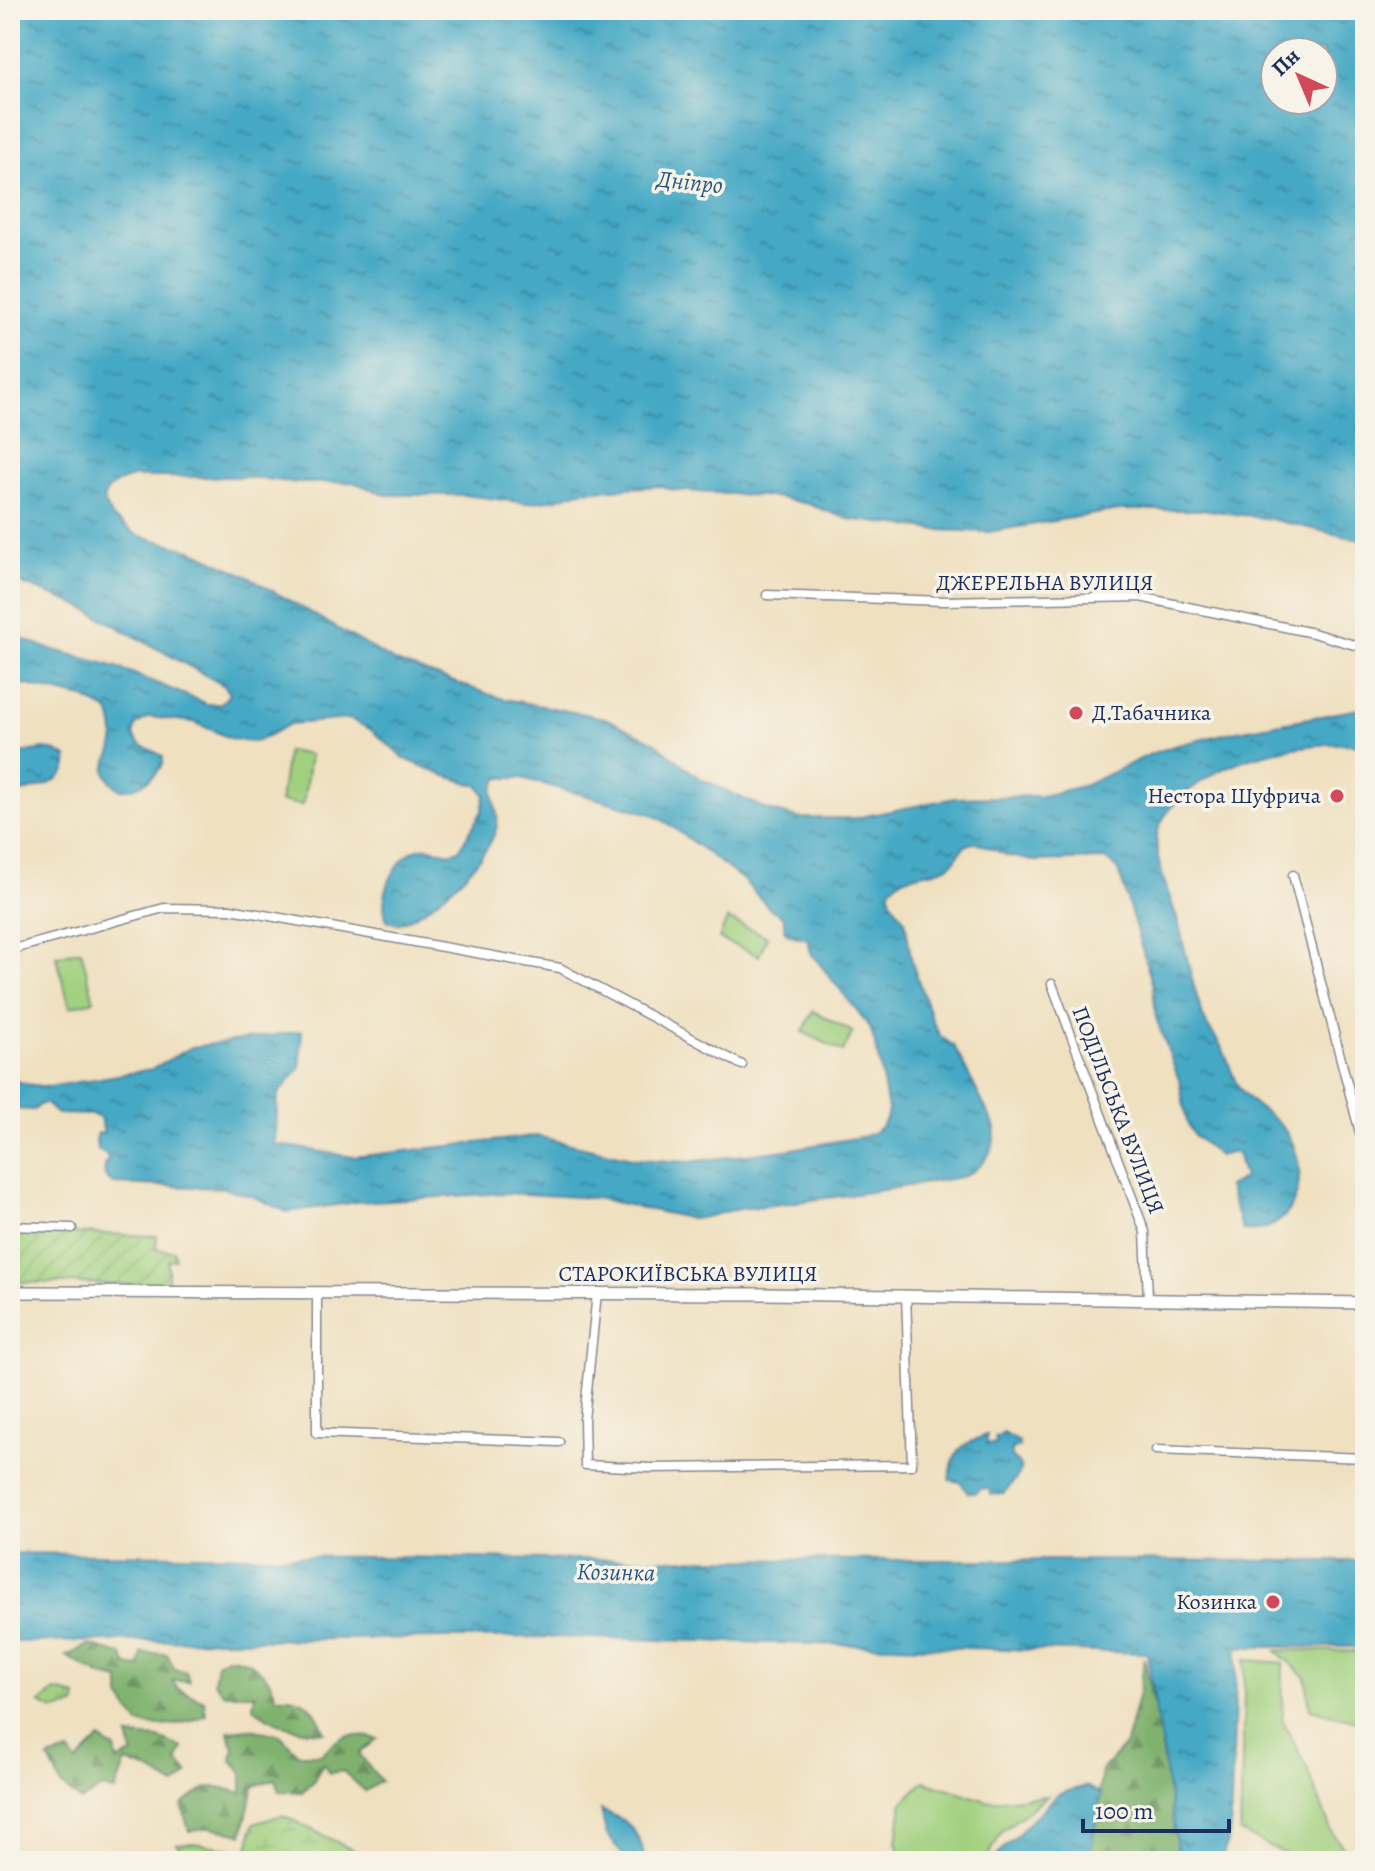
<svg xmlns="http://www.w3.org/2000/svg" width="1375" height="1871" font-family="Alegreya,serif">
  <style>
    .grass { fill: #a1d07f; stroke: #5e806e; stroke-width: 2 }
    .forest { fill: url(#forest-firs); stroke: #4e7066; stroke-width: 2 }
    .wetland { fill: url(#wetland-marsh); stroke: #5e806e; stroke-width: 2 }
    .garden { fill: url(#garden-furrows); stroke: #5e806e; stroke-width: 2 }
    .water { fill: url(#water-ripples); stroke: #306c91; stroke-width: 2; fill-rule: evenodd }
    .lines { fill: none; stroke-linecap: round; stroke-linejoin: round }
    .street-casing { stroke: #85888f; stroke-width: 11 }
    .secondary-casing { stroke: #85888f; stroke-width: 14 }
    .street { stroke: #fff; stroke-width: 8 }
    .secondary { stroke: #fff; stroke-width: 11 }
    .poi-dot { fill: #d1495b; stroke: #f7f3e8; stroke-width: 3 }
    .labels { text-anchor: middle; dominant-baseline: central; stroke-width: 7; stroke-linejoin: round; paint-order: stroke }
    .street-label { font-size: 22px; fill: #1b2f5e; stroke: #f7f3e8 }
    .poi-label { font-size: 22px; fill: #1b2f5e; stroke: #f7f3e8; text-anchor: end }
    .water-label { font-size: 24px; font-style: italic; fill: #295982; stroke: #f7f3e8 }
  </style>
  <defs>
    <pattern id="forest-firs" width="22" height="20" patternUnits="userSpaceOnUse" patternTransform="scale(2)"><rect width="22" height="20" fill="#80b26e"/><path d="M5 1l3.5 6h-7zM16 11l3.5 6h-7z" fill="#68915e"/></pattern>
    <pattern id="wetland-marsh" width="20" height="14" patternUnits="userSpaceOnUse" patternTransform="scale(2)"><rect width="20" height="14" fill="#a1d07f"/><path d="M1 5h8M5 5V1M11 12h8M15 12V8" fill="none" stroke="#8ab370"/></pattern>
    <pattern id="garden-furrows" width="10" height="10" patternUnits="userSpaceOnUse" patternTransform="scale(2)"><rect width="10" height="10" fill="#a1d07f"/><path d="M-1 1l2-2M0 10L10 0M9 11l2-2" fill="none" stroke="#8ab370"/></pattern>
    <pattern id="water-ripples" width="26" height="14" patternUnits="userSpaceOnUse" patternTransform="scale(2)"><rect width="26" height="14" fill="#44a8c4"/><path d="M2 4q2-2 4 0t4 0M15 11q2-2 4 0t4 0" fill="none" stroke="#3889a2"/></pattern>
  </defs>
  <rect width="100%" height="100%" fill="#f7f3e8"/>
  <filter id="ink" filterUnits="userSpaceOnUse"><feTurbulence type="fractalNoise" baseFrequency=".0125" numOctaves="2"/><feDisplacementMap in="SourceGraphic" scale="16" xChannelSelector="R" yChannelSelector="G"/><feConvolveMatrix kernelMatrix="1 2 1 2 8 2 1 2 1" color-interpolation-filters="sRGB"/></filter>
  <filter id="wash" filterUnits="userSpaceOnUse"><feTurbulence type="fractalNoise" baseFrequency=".006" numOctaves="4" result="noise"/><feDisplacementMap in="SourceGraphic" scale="32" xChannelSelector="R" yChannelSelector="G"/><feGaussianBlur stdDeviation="1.8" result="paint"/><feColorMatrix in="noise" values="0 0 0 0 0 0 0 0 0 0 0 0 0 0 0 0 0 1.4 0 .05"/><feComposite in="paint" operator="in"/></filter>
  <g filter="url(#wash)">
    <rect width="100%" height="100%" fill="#efe0c0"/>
    <path class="grass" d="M287,751L310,755L303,805L280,802Z
      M727,919L767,936L759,956L719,939Z
      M81,950L94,1001L70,1007L56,956Z
      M813,1011L853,1032L843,1052L803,1032Z
      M1303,1650L1365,1652V1723L1310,1709L1306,1677L1276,1651Z
      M1245,1660L1283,1663L1282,1719L1306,1766L1333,1835L1355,1861H1300L1240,1832Z
      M924,1781L987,1801L1047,1796L1002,1831L986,1861H904L897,1843L902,1803Z"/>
    <path class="forest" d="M89,1645L121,1654L127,1665L140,1667L142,1653L167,1654L174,1668L186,1672L189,1681H172L178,1689L204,1701L206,1715C183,1725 164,1728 139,1724L120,1697V1680L102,1676L66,1656Z
      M227,1657C250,1658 271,1674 276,1697C306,1695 315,1707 325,1732C298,1731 275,1726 253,1707L255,1694H224L214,1682L217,1663Z
      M1144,1658L1161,1737L1179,1861H1076L1091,1848L1102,1770L1126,1744L1141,1685Z
      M249,1729L280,1735L298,1754H322C343,1733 349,1732 377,1739L359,1754L381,1781L365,1791L343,1771L330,1773L323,1763L313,1782L302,1792L279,1791L275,1779L254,1786L242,1834L210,1827L189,1831L182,1805C208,1784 210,1783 242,1793V1772L231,1759L234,1748L228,1731Z
      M128,1736L159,1738L183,1748L177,1761L189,1773L175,1786L149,1770L126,1762L115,1791L102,1788L81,1801L61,1785L49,1758L69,1752L77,1762L100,1739L115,1749L117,1761L133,1754Z"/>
    <path class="wetland" d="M55,1691L77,1696L75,1706L54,1710L40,1703Z
      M282,1815L357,1852L364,1861H193L177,1844L195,1843L247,1852L254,1824Z"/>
    <path class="garden" d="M10,1231L157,1236L156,1249L174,1251L175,1259L168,1260V1285L10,1282Z"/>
    <path class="water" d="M10,10H1365V541L1270,519L1208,510H1119L988,532L937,530L848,519L808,504L775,497L673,490L661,486L580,491L557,499L527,503L464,495H387L353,482L299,483L248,477H133C119,480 109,485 103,499L112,517L137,535L194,551L245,575L396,662L500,698L605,718L655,742L699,778L768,810L798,818H856L955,798L1042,796L1086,785L1151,754L1174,746L1232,732L1365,708V746C1326,738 1246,753 1212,775C1192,787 1165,807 1158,831C1151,856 1172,900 1179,925C1187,957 1193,989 1204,1019C1209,1031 1218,1039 1223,1050C1229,1061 1231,1073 1237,1084C1250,1108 1279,1115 1291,1140C1311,1180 1294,1236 1242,1230L1228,1187L1244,1178L1238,1156L1234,1152L1219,1156L1194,1135L1187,1123L1179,1080L1156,1018L1153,986L1118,869L1105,859L1033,861L1009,856L976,842C956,846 961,859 948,866C930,876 899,872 889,891L891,901L905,920L912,963L933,1022L940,1036L954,1046L995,1127C995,1151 986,1164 966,1176C891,1190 816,1200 740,1209C723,1211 709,1218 692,1219L596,1198L505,1193L358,1202L287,1212L254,1197L223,1188L113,1184L105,1177L104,1164L108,1161L107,1156L97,1149L96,1139L98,1133H104L100,1118L93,1115L57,1114L46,1104H41L34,1110L10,1109V1079L26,1084L49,1087L152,1069L192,1047L302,1031L300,1068L278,1094L275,1144L353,1157L536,1136L636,1159L689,1162L786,1150L861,1137C876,1133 887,1126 888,1109L877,1051L870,1027L811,953L808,939L790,935L784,930V919L781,915L769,908L743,880L666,822L651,814L522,778H500C485,791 500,808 497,825C491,859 429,914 397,924L388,921C375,901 397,851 422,848C435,846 445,857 459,850L482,811L485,795L479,786L440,774L405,759L370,729L350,719L290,724L258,741L251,742L232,739L194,722L149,717L136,725L133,735L139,744L163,756V763C155,779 137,791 119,789C94,768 111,763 114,743C115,733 112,719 109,711L84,698L10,681V634L47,648L117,667L207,704H220L230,694L225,686L80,606L10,579ZM1275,52H1323V100H1275Z
      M43,749L53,750L67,757C72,784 29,791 10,794V755Z
      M1004,1433L1019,1442V1447L1012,1448L1011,1457L1021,1466L1020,1473L1004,1494L991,1495L989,1489L981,1488L975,1493L967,1492L961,1482L949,1480C954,1449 959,1446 987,1435V1445L996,1443L995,1438Z
      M10,1553L554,1559L1365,1561V1647H1237L1230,1832L1221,1861H1179L1147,1653L552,1637L10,1642Z
      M1086,1786L1101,1794L1091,1848L1076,1861H1023L1019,1857L1013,1861H991L1058,1794Z
      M601,1810C633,1822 636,1829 646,1861H618L624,1857L606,1833Z"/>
  </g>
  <g filter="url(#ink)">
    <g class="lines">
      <defs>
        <path id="street" d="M767,595L945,601L1140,597L1313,633L1365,648
          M1293,875L1365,1152
          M10,950L164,908L230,909L560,968L742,1065
          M1052,984L1145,1232L1148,1298
          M10,1226L72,1228
          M317,1293V1433L559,1442
          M597,1293L584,1420L585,1465L651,1468L912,1465L906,1295
          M1156,1450L1365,1458"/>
        <path id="secondary" d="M10,1292L766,1294L1365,1303"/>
      </defs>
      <use href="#street" class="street-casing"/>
      <use href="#secondary" class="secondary-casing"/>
      <use href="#street" class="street"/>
      <use href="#secondary" class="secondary"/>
    </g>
  </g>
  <g class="poi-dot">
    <circle cx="1076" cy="713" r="8"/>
    <circle cx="1337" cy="796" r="8"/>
    <circle cx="1273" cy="1602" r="8"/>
  </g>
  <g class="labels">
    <g class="street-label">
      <text x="1045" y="583">ДЖЕРЕЛЬНА ВУЛИЦЯ</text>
      <text transform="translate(1118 1110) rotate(69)">ПОДІЛЬСЬКА ВУЛИЦЯ</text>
      <text x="688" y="1274">СТАРОКИЇВСЬКА ВУЛИЦЯ</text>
    </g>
    <g class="poi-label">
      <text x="1092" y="713" text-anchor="start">Д.Табачника</text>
      <text x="1321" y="796">Нестора Шуфрича</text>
      <text x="1257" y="1602">Козинка</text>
    </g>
    <g class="water-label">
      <text transform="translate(690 182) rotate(6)">Дніпро</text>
      <text transform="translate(616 1572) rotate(1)">Козинка</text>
    </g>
  </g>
  <rect width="1375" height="1871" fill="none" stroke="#f7f3e8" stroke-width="40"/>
  <g transform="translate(1299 76) rotate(316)"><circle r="38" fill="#f7f3e8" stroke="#9fa5b1" stroke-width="2"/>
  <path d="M0-6L14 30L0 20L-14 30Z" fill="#d1495b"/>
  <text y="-12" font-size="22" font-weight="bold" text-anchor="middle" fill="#1b2f5e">Пн</text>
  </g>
  <path d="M1083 1819v12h146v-12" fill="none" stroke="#1b2f5e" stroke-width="4"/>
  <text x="1095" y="1819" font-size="24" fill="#1b2f5e" stroke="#f7f3e8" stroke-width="6" paint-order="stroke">100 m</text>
</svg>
